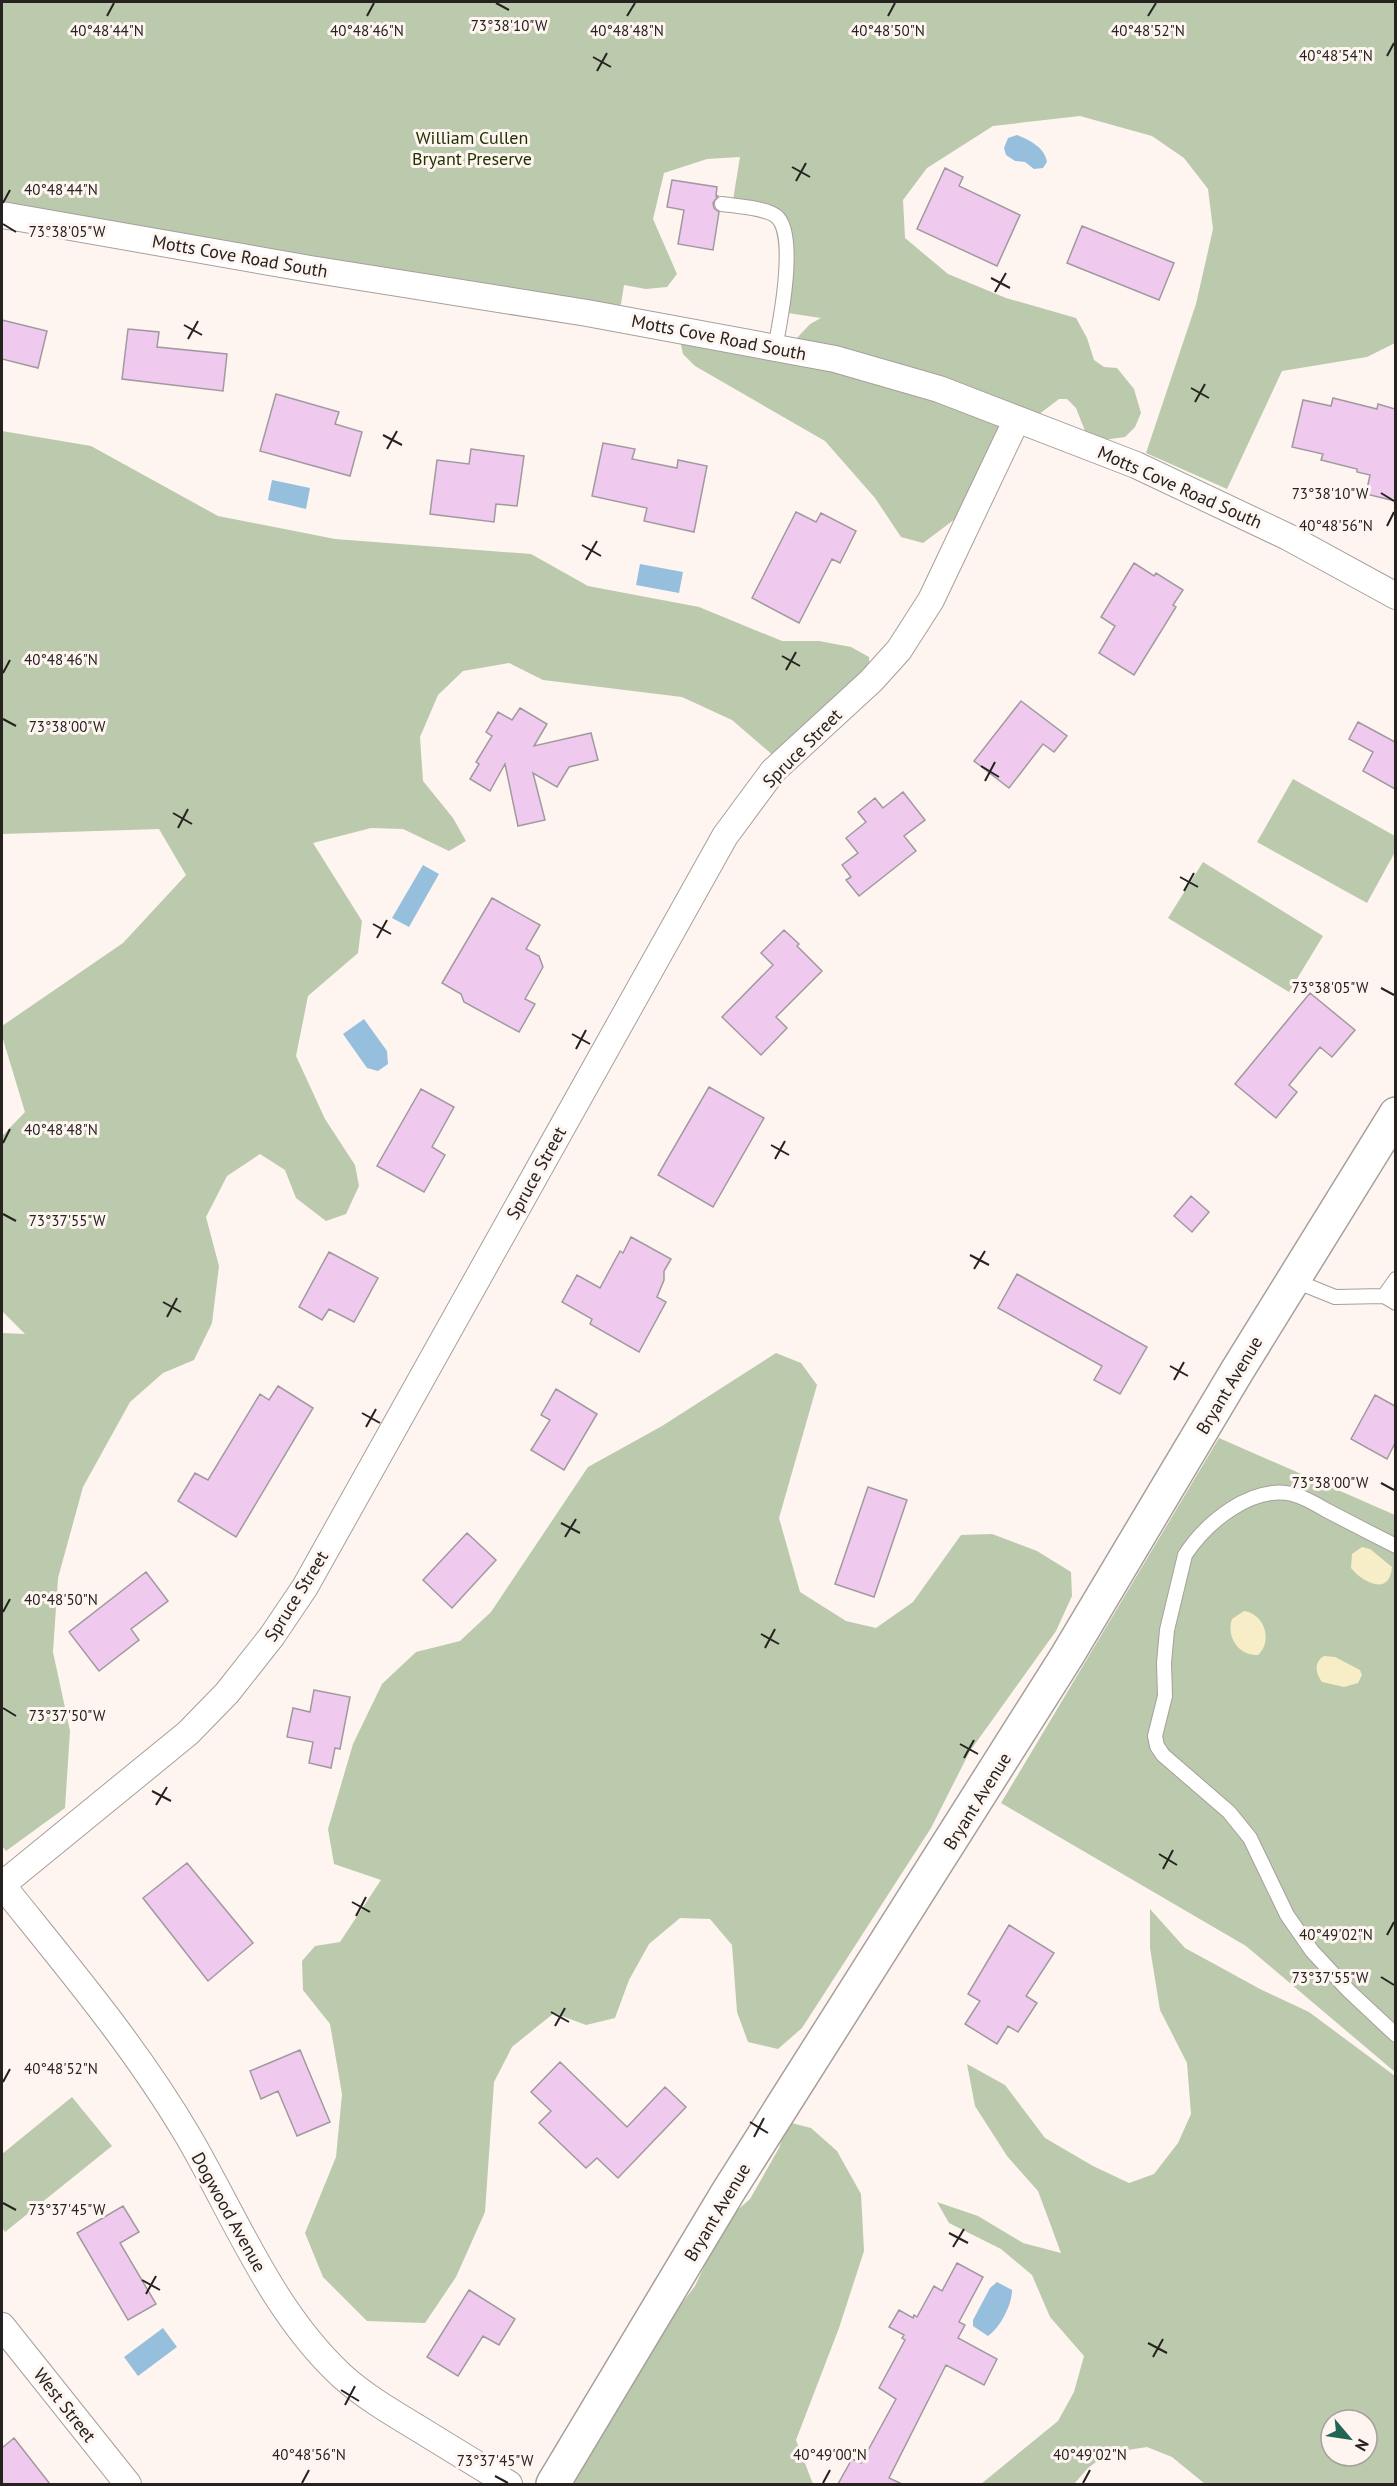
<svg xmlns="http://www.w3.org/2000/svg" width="1397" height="2486" font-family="'PT Sans',sans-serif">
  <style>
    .green { fill: #bbc9ac; fill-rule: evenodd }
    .sand { fill: #f7eec8 }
    .water { fill: #96bfde }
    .building { fill: #efcaee; stroke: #a09aa0; stroke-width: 1.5 }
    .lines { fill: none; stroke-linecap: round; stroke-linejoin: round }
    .lane-casing { stroke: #a79f9b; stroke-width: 16 }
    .street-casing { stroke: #a79f9b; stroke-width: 28 }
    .secondary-casing { stroke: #a79f9b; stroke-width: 36 }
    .lane { stroke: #fff; stroke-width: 14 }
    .street { stroke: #fff; stroke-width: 26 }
    .secondary { stroke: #fff; stroke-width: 33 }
    .ticks { fill: none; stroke: #252220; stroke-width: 2 }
    .labels { text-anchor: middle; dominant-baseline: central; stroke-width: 6; stroke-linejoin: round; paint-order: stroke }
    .park-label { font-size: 18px; fill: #203202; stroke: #fef5f0 }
    .street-label { font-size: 18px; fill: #252220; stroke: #fef5f0 }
    .ticks-label { font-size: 15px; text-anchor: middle; fill: #252220; stroke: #fef5f0; stroke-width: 6; stroke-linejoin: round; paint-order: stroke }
  </style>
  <rect width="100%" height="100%" fill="#fef5f0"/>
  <path class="green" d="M2,2H1395V343L1367,357L1282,371L1227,489L1146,453L1196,304L1213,229L1208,189L1184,158L1152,136L1080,116L993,126L927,168L903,200L905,238L948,274L1006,298L1076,318L1087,338L1094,360L1104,367L1117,368L1134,389L1141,413L1135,427L1125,437L1096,441L1085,431L1076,408L1067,399H1059L1017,431L959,516L923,543L901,537L875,498L825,441L695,366L683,354L681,345L690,338L775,348L797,338L810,324L821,318L781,312L782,223L732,206L740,157L707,159L664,173L653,219L677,274L667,287L646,289L624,285L621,304L609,312L2,215Z
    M2,431L91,446L218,516L335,539L531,554L588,586L699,607L782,641H819L851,647L869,657L871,681L782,763L732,720L682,697L543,680L509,663L463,671L438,695L420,737L423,781L453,818L466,841L449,851L403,829L371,828L313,843L362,921L358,953L308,996L296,1056L325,1119L355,1165L359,1186L346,1214L326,1221L296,1198L285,1170L260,1154L227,1176L206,1217L219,1266L212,1323L194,1360L163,1373L130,1402L83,1487L58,1578L53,1652L70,1731L65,1808L6,1851L2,1846V1333L25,1334L2,1311V1136L25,1112L2,1036V1026L123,943L186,875L159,829L2,834Z
    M1293,779L1395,836V852L1367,903L1257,842Z
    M1203,862L1323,936L1289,992L1168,918Z
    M776,1353L801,1363L817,1385L779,1518L800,1592L846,1621L876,1628L913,1602L961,1535L992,1534L1037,1551L1071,1572L1072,1596L1056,1631L970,1751L931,1828L802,2028L778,2049L748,2042L737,2012L732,1945L710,1919L680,1918L649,1944L629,1980L615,2018L586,2025L554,2013L512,2047L494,2082L485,2212L456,2277L425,2323L367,2321L323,2277L305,2233L336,2157L342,2094L330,2024L303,1990L302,1961L315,1946L340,1942L381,1880L334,1864L328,1829L353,1744L382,1684L416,1652L460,1641L491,1612L588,1467L662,1426Z
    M1219,1438L1395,1515V2072L1246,1946L1001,1803Z
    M1150,1909L1185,1948L1260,1989L1309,2012L1395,2076V2484H1205L1172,2457L1147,2447L1108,2453L1088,2468L1074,2484H981L1058,2421L1074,2392L1084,2356L1050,2317L1032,2275L1001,2249L949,2223L937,2202L978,2216L1023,2243L1061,2253L1038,2191L1007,2156L975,2106L967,2064L1005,2085L1045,2138L1093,2166L1129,2183L1154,2174L1178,2143L1191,2114L1187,2063L1160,2010L1150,1948ZM1331,2420H1367V2456H1331Z
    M72,2097L112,2146L5,2232L2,2227V2154Z
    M788,2122L811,2128L837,2151L861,2194L864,2251L839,2328L796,2440L813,2484H562L628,2374L695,2286L726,2220L750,2199L779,2148Z"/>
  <path class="sand" d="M1362,1547L1370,1549L1392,1567C1390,1597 1362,1582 1351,1568L1352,1554Z
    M1244,1611C1265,1614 1273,1641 1258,1655C1238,1656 1226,1636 1232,1619Z
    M1324,1656L1335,1657L1360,1670L1362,1675L1358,1683L1344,1687L1322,1682C1315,1673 1314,1662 1324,1656Z"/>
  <path class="water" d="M1017,135C1030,140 1045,148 1047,162L1043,168L1034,169L1025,162L1015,161L1006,155L1004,148L1008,138Z
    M272,480L310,488L306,509L268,500Z
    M640,564L683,572L679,593L636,585Z
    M423,865L439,874L409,927L392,918Z
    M364,1019L387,1051L388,1064L378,1071L367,1068L343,1034Z
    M997,2282L1012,2290C1012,2305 1000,2328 988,2336L973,2326V2320L990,2288Z
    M163,2328L177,2347L138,2376L124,2357Z"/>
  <path class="building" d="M945,168L963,177L959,186L1020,215L997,266L917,229Z
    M672,180L717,187L716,196H718L713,203L714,208L719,212L713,250L678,244L684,210L667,207Z
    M1082,226L1174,263L1159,300L1067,263Z
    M2,320L47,331L38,368L2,359Z
    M128,329L159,332L157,347L227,354L223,391L122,379Z
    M276,394L339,412L335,424L362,432L350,476L260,451Z
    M1333,398L1377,409L1378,404L1395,409V501L1366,494L1370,475L1357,472V469L1321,460L1323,454L1292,447L1303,400L1331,406Z
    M603,443L635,449L632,459L677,468L678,460L707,466L694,532L644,521L647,508L592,496Z
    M471,449L524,456L517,506L496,504L494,522L430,514L437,460L469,464Z
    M796,512L816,522L821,513L856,531L840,563L832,559L799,623L752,598Z
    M1134,563L1154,576L1156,573L1183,590L1173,605L1176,607L1134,675L1099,653L1115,626L1101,617Z
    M1021,701L1067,736L1054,752L1043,744L1009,788L974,761Z
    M520,708L547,724L534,746L591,733L598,760L569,767L557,787L533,773L545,820L518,826L505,764L490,791L470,779L479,764L476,762L492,736L486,732L498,712L512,720Z
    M1358,722L1395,742V789L1363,771L1373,752L1349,739Z
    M903,792L925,820L904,836L916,851L859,896L846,880L851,877L842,865L858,853L846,838L866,822L858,812L875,798L883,808Z
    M492,898L540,925L526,949L539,956L543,967L525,999L535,1004L519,1032L464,1002L461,994L442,983Z
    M784,930L799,944L797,946L822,971L776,1017L787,1028L761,1055L722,1017L773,965L761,953Z
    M1310,993L1355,1030L1332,1057L1320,1047L1289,1085L1297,1092L1276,1118L1235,1084Z
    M709,1087L764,1118L713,1207L658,1175Z
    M421,1089L454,1107L432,1147L445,1155L424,1192L377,1166Z
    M1191,1196L1209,1212L1192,1232L1174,1216Z
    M631,1237L671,1259L664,1271V1280L657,1297L666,1302L639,1352L590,1324L592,1319L562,1302L577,1275L600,1288L620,1251L623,1253Z
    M329,1252L378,1278L354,1322L329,1309L322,1320L299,1307Z
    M1017,1274L1147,1347L1120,1394L1094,1380L1102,1366L998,1308Z
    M278,1386L313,1408L236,1537L178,1501L195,1473L208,1480L260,1394L269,1400Z
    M556,1389L597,1414L564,1470L531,1450L550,1420L541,1415Z
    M1375,1395L1395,1406V1443L1387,1459L1351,1439Z
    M868,1487L907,1500L874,1597L835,1584Z
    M467,1533L496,1560L452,1608L423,1580Z
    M146,1572L168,1601L131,1629L139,1640L99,1671L69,1632Z
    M314,1690L350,1697L340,1749L335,1748L331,1768L309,1763L313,1742L287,1737L293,1708L310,1712Z
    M187,1863L253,1943L208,1981L143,1898Z
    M1009,1925L1054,1953L1026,1996L1037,2003L1018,2032L1008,2026L997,2044L965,2024L980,2001L968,1994Z
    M300,2050L330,2122L297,2136L278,2091L261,2099L250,2071Z
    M560,2062L627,2127L665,2087L686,2107L618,2178L597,2158L586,2168L539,2123L551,2111L531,2092Z
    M123,2206L139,2232L120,2243L156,2304L128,2320L77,2233Z
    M957,2263L983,2277L959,2322L965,2325L958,2338L997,2359L984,2385L946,2365L889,2478L902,2484H838L852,2459L861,2463L896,2399L879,2388L905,2340L902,2338L904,2335L889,2327L899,2310L913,2318L914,2315L917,2317L934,2286L942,2291Z
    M469,2290L515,2319L499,2345L483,2336L458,2376L427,2357Z
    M14,2438L50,2484H2V2448Z"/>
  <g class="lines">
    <defs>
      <path id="lane" d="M722,204C736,206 766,208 776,216C798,233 780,323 775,348
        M1293,1280L1335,1297L1384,1296L1396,1303
        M1384,1296L1396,1279
        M1396,1546C1372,1534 1349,1522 1326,1510C1316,1504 1304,1497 1292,1494C1251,1485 1206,1523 1185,1555L1167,1630L1164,1663L1165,1696L1155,1736L1157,1746L1163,1755L1229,1812L1250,1838L1287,1915L1312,1951L1349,1991L1396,2035"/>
      <path id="street" d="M2,215L310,269L587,313L835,359L939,389L1136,465L1288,537L1396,596
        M2,1885L188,1733L227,1693L272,1636L305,1587L725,836L773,771L871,681L899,650L931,600L1017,419
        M2,1885C67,1966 135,2046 188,2136C236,2218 271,2310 342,2376C364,2396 391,2412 416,2427C447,2446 478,2465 509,2484
        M2,2326L128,2484"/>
      <path id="secondary" d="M553,2484L728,2192L1067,1656L1237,1371L1396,1114"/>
    </defs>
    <use href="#lane" class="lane-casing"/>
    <use href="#street" class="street-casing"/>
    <use href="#secondary" class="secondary-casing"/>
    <use href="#lane" class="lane"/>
    <use href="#street" class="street"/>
    <use href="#secondary" class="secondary"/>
  </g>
  <path class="ticks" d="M496,3L509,10M107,16L114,3M367,16L374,3M627,16L635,3M888,16L895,3M1148,16L1156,3M1387,56L1394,43M593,57L611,67M597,71L607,53M792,167L810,177M796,181L806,163M3,203L10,190M3,224L16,232M991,278L1010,288M995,292L1006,273M184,325L202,335M188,339L198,321M1191,388L1209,398M1195,402L1205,384M383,435L402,445M387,449L397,431M1381,493L1394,501M1387,526L1394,512M582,545L601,556M586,560L597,541M782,656L800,666M786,670L796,652M3,673L10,660M3,719L16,726M981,766L999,777M985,781L995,762M173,813L192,824M178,828L188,809M1180,877L1198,887M1184,891L1194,873M373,924L391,934M377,938L387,920M1381,988L1394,995M572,1034L590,1044M576,1049L586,1030M3,1143L10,1129M771,1145L789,1155M775,1159L785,1141M3,1214L16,1221M970,1255L989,1265M974,1269L985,1251M163,1302L181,1312M167,1317L177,1298M1170,1366L1188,1376M1174,1380L1184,1362M362,1413L380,1423M366,1427L376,1409M1381,1483L1394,1490M561,1523L580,1533M565,1537L576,1519M3,1612L10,1599M761,1634L779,1644M765,1648L775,1629M3,1708L16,1716M960,1744L978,1754M964,1758L974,1740M152,1791L171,1801M156,1805L167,1787M1159,1854L1177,1865M1163,1869L1173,1850M352,1902L370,1912M356,1916L366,1897M1387,1935L1394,1922M1381,1977L1394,1985M551,2012L569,2022M555,2026L565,2008M3,2082L10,2069M750,2122L768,2133M754,2137L764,2118M3,2203L16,2210M949,2233L968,2243M953,2247L964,2229M142,2280L160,2290M146,2294L156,2276M1148,2343L1167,2353M1153,2357L1163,2339M341,2390L359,2401M345,2405L355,2386M495,2476L508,2483M302,2483L309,2470M823,2483L830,2470M1083,2483L1090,2470"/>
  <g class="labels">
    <g class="park-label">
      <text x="472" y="137">William Cullen<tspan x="472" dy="21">Bryant Preserve</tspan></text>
    </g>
    <g class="street-label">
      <text transform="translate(240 256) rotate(10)">Motts Cove Road South</text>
      <text transform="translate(719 337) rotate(11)">Motts Cove Road South</text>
      <text transform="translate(1180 487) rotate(24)">Motts Cove Road South</text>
      <text transform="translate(802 748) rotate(-45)">Spruce Street</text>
      <text transform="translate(536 1173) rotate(-61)">Spruce Street</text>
      <text transform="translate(1229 1385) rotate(-59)">Bryant Avenue</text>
      <text transform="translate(296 1596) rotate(-58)">Spruce Street</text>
      <text transform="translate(977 1801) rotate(-58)">Bryant Avenue</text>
      <text transform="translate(229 2212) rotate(61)">Dogwood Avenue</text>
      <text transform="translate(717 2212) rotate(-59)">Bryant Avenue</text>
      <text transform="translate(65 2405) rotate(52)">West Street</text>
    </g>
  </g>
  <g class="ticks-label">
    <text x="509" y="31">73°38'10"W</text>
    <text x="107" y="36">40°48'44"N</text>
    <text x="367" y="36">40°48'46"N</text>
    <text x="627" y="36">40°48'48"N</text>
    <text x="888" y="36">40°48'50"N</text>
    <text x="1148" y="36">40°48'52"N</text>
    <text x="1336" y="61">40°48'54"N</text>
    <text x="61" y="195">40°48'44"N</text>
    <text x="67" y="237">73°38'05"W</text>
    <text x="1330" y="499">73°38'10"W</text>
    <text x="1336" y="531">40°48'56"N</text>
    <text x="61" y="665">40°48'46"N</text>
    <text x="67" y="732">73°38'00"W</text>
    <text x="1330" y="993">73°38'05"W</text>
    <text x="61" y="1135">40°48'48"N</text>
    <text x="67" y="1226">73°37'55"W</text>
    <text x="1330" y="1488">73°38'00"W</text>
    <text x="61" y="1605">40°48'50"N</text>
    <text x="67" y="1721">73°37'50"W</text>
    <text x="1336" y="1940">40°49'02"N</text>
    <text x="1330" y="1983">73°37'55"W</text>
    <text x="61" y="2074">40°48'52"N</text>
    <text x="67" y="2215">73°37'45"W</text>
    <text x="309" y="2460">40°48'56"N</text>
    <text x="830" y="2460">40°49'00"N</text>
    <text x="1090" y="2460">40°49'02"N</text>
    <text x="495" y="2466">73°37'45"W</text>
  </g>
  <rect width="1397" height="2486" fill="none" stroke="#252220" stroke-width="6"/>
  <g transform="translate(1349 2438) rotate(119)"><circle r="28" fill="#fef5f0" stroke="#a7a19d" stroke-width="1.5"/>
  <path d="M0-4.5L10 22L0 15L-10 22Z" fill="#236555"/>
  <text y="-9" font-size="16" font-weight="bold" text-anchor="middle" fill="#252220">N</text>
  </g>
</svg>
